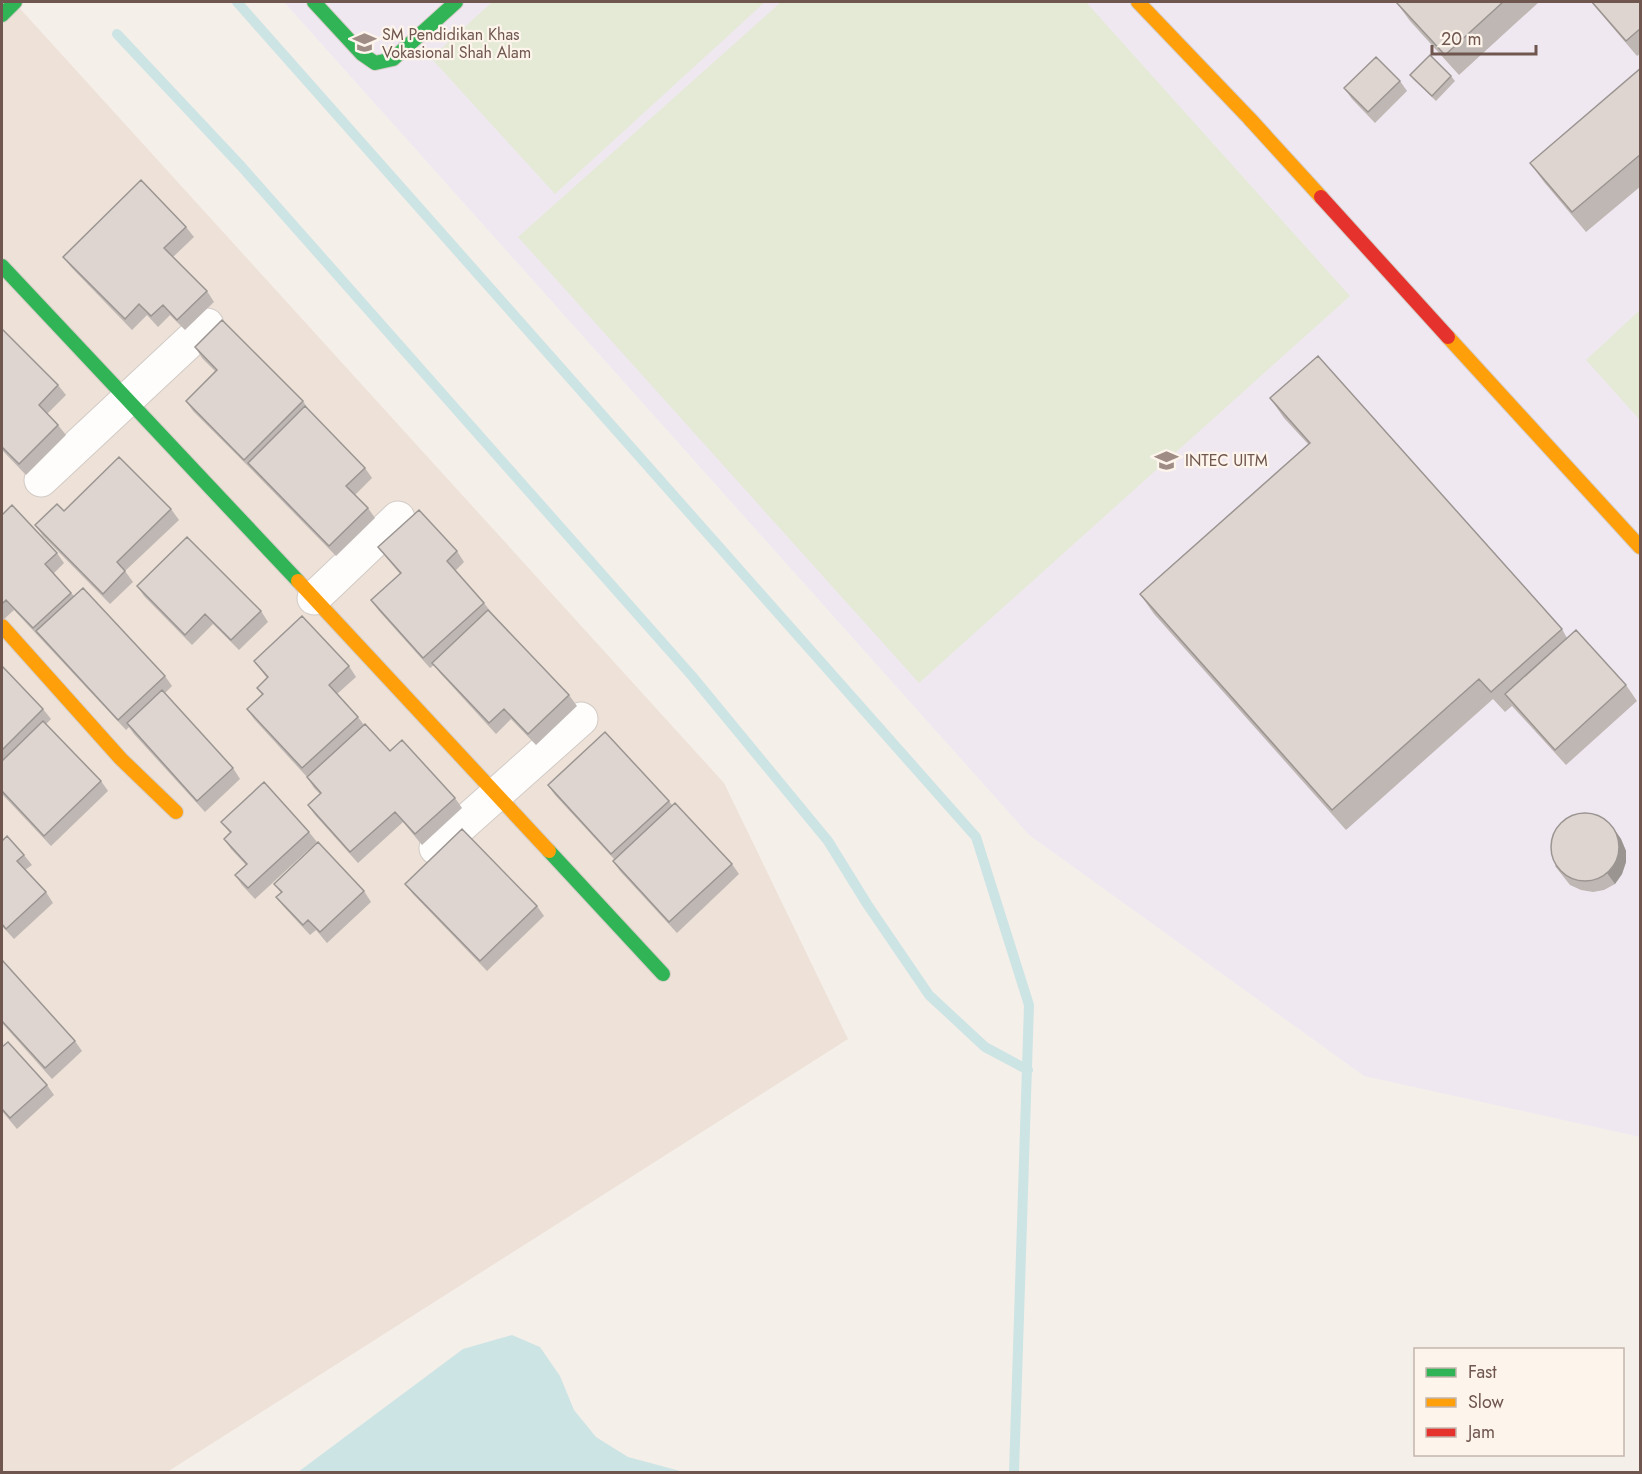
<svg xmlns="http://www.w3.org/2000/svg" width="1642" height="1474" font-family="Jost,sans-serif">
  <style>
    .residential { fill: #ede1d8 }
    .education { fill: #f0e8f1 }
    .green { fill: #e4ead6 }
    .water { fill: #cde4e4 }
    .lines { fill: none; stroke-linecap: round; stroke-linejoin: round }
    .stream { stroke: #cde4e4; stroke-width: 10 }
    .street-casing { stroke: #d2cbc5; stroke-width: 35 }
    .fast-casing { stroke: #d4ccc6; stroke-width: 16 }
    .slow-casing { stroke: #d4ccc6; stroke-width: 16 }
    .jam-casing { stroke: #d4ccc6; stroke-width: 16 }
    .street { stroke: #fefdfc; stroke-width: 33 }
    .fast { stroke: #30b455; stroke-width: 14 }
    .slow { stroke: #ff9f0a; stroke-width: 14 }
    .jam { stroke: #e5322d; stroke-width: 14 }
    .wall { fill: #bfb7b3 }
    .shaded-wall { fill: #9b9592 }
    .building { fill: #ded5d0; stroke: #9b9592; stroke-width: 1.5 }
    .labels { text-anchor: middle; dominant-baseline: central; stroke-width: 4.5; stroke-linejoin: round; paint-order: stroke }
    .poi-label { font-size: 16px; fill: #6f564e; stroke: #fdf4eb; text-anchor: start }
  </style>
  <rect width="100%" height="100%" fill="#f5efea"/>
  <path class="residential" d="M2,2H14L724,783L848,1039L167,1472H2Z"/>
  <path class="education" d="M284,2H1640V1137L1364,1076L1029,835Z"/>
  <path class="green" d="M492,2H765L555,194L431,58Z
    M781,2H1086L1350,296L919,683L518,237Z
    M1640,310V420L1586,360Z"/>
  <path class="water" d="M512,1335L540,1347L560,1376L574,1410L596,1437L628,1457L684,1472H298L463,1349Z"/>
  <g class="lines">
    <path class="stream" d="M237,2L976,837L1029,1005L1014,1472
      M117,34L241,166L692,676L828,841L867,904L929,995L985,1047L1028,1070"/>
    <defs>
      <path id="street" d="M41,480L207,325
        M314,598L398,518
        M436,848L581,719"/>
      <path id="fast" d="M314,2L362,54L375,63L393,59L456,2
        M2,15L15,2
        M2,266L298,581
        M549,851L663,974"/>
      <path id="slow" d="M1138,2L1249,118L1321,197
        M1448,337L1640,547
        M298,581L549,851
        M2,626L121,759L176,812"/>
      <path id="jam" d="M1321,197L1448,337"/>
    </defs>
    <use href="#street" class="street-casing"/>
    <use href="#fast" class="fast-casing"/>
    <use href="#slow" class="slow-casing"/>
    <use href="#jam" class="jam-casing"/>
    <use href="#street" class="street"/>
    <use href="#fast" class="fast"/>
    <use href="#slow" class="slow"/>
    <use href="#jam" class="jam"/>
  </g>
  <path class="wall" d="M1396,2H1539L1459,75L1410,21Z
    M1591,2H1641V53L1637,56Z
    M1641,68V186L1586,232L1544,182L1530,163Z
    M1410,75L1451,76L1455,81L1436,101L1414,80Z
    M1400,81L1407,91L1375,123L1352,99L1344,88Z
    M186,227L194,237L173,257L207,291L214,302L185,330L170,315L158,327L147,315L132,330L71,267L63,257Z
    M2,329L58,385L66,395L47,414L58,425L66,435L26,475L2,450Z
    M195,347L303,401L310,412L365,468L372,478L355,495L368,508L375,518L336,556L252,470L193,411L186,401L215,371L202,358Z
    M1270,398L1562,629L1567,638L1626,685L1637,701L1566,765L1512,706L1505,712L1493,699L1346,830L1154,614L1140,594L1308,444L1284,418Z
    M171,509L179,520L125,571L133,582L110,604L43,536L35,525L64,511Z
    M2,515L57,553L64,563L53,574L74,596L165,676L172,686L165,693L233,768L240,779L205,812L134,734L129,727L126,730L14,610L3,620L2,619Z
    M378,547L457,551L464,562L455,571L484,603L491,612L569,695L577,706L536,745L511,719L496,734L440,673L434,665L430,668L379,611L371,600L400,574L386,557Z
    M137,586L261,611L268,622L239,650L213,624L192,645L144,596Z
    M254,661L349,666L356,677L337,694L358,717L364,725L390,751L455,798L462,808L422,845L403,822L358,863L315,815L308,805L320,794L314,788L307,777L254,719L247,709L262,695L257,688L267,678Z
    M2,666L43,709L51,719L46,724L101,781L108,791L51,846L2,794Z
    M548,785L669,801L672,805L732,864L739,874L677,933L620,871L613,861L614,859L555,795Z
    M221,822L309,832L317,842L255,899L242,885L235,875L246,865L231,849L224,839L230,833Z
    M1614,829L1621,839L1626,851V862L1622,874L1615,884L1604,890L1593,892L1581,890L1570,885L1555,866Z
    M2,841L24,855L32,865L25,870L46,892L53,903L14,939L2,926Z
    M274,884L364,891L371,902L327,943L316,930L310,935L284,907L276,897L281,893Z
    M405,884L537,906L544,916L487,971L413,894Z
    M2,960L75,1041L82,1051L52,1079L2,1023Z
    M2,1047L47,1085L54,1095L17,1129L2,1111Z"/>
  <path class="shaded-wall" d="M1614,829L1621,839L1626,851V862L1622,874L1615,884L1607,873Z"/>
  <path class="building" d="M1396,2H1503L1445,55Z
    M1592,2H1641V28L1626,41Z
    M1430,55L1451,76L1432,96L1410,75Z
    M1376,57L1400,81L1368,112L1344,88Z
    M1641,68V154L1572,212L1530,163Z
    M141,180L186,227L164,248L207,291L177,320L163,305L151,316L139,304L125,319L63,257Z
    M222,320L303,401L244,460L186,401L217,370L195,347Z
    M2,329L58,385L39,405L58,425L19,464L2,447Z
    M1318,356L1562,629L1491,692L1479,679L1332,810L1140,594L1310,443L1270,398Z
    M305,406L365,468L346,486L368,508L329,546L248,463Z
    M119,457L171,509L117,562L125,571L103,594L35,525L57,504L64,511Z
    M12,505L57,553L45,564L71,593L33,628L6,600L2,604V515Z
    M419,510L457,551L447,561L484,603L423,658L371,600L401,573L378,547Z
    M187,537L261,611L231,640L205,614L185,635L137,586Z
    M83,588L165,676L118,720L36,631Z
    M488,610L569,695L528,734L504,709L489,723L432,663Z
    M302,616L349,666L329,685L358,717L302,768L247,709L263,694L257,688L268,677L254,661Z
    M1576,630L1626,685L1555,750L1505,694Z
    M2,666L43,709L2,750Z
    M162,690L233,768L197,801L127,723Z
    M43,721L101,781L44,836L2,791V761Z
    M365,724L390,751L402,740L455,798L415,834L395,812L350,852L308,805L321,793L307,777Z
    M605,732L669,801L611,854L548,785Z
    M264,782L309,832L248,888L235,875L247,864L224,839L231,832L221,822Z
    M675,803L732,864L669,922L613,861Z
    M1551 847a34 34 0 1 1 68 0a34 34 0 1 1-68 0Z
    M462,829L537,906L480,961L405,884Z
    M7,836L24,855L17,861L46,892L6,929L2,924V841Z
    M318,842L364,891L320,932L308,920L303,925L276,897L282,892L274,884Z
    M2,960L75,1041L45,1068L2,1021Z
    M8,1042L47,1085L10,1118L2,1109V1047Z"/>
  <defs>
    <symbol id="school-bare" viewBox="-9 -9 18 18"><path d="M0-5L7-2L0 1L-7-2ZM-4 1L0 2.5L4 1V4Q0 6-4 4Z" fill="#9e8c85" stroke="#fdf4eb" stroke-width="2.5" paint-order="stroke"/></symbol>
    <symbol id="university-bare" viewBox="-9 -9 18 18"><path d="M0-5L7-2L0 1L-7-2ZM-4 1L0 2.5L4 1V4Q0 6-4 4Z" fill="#9e8c85" stroke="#fdf4eb" stroke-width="2.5" paint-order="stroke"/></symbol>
  </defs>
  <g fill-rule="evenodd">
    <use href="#school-bare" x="348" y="26" width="33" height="33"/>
    <use href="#university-bare" x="1150" y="444" width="33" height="33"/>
  </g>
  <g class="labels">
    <g class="poi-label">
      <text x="382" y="34">SM Pendidikan Khas<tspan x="382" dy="18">Vokasional Shah Alam</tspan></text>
      <text x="1185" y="460">INTEC UITM</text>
    </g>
  </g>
  <rect width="1642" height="1474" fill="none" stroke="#6f564e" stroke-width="6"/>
  <rect x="1414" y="1348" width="210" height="108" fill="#fdf4eb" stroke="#c4b5ac" stroke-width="1.5"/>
  <rect x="1426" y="1368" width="30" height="9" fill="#30b455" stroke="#c4b5ac" stroke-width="1.5"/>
  <text x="1468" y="1378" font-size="18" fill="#6f564e">Fast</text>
  <rect x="1426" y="1398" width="30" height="9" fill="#ff9f0a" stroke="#c4b5ac" stroke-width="1.5"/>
  <text x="1468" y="1408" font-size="18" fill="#6f564e">Slow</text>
  <rect x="1426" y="1428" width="30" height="9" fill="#e5322d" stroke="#c4b5ac" stroke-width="1.5"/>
  <text x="1468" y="1438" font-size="18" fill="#6f564e">Jam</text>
  <path d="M1432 45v9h104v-9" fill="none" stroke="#6f564e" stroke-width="3"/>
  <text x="1441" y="45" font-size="18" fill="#6f564e" stroke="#fdf4eb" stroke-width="4.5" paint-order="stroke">20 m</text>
</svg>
